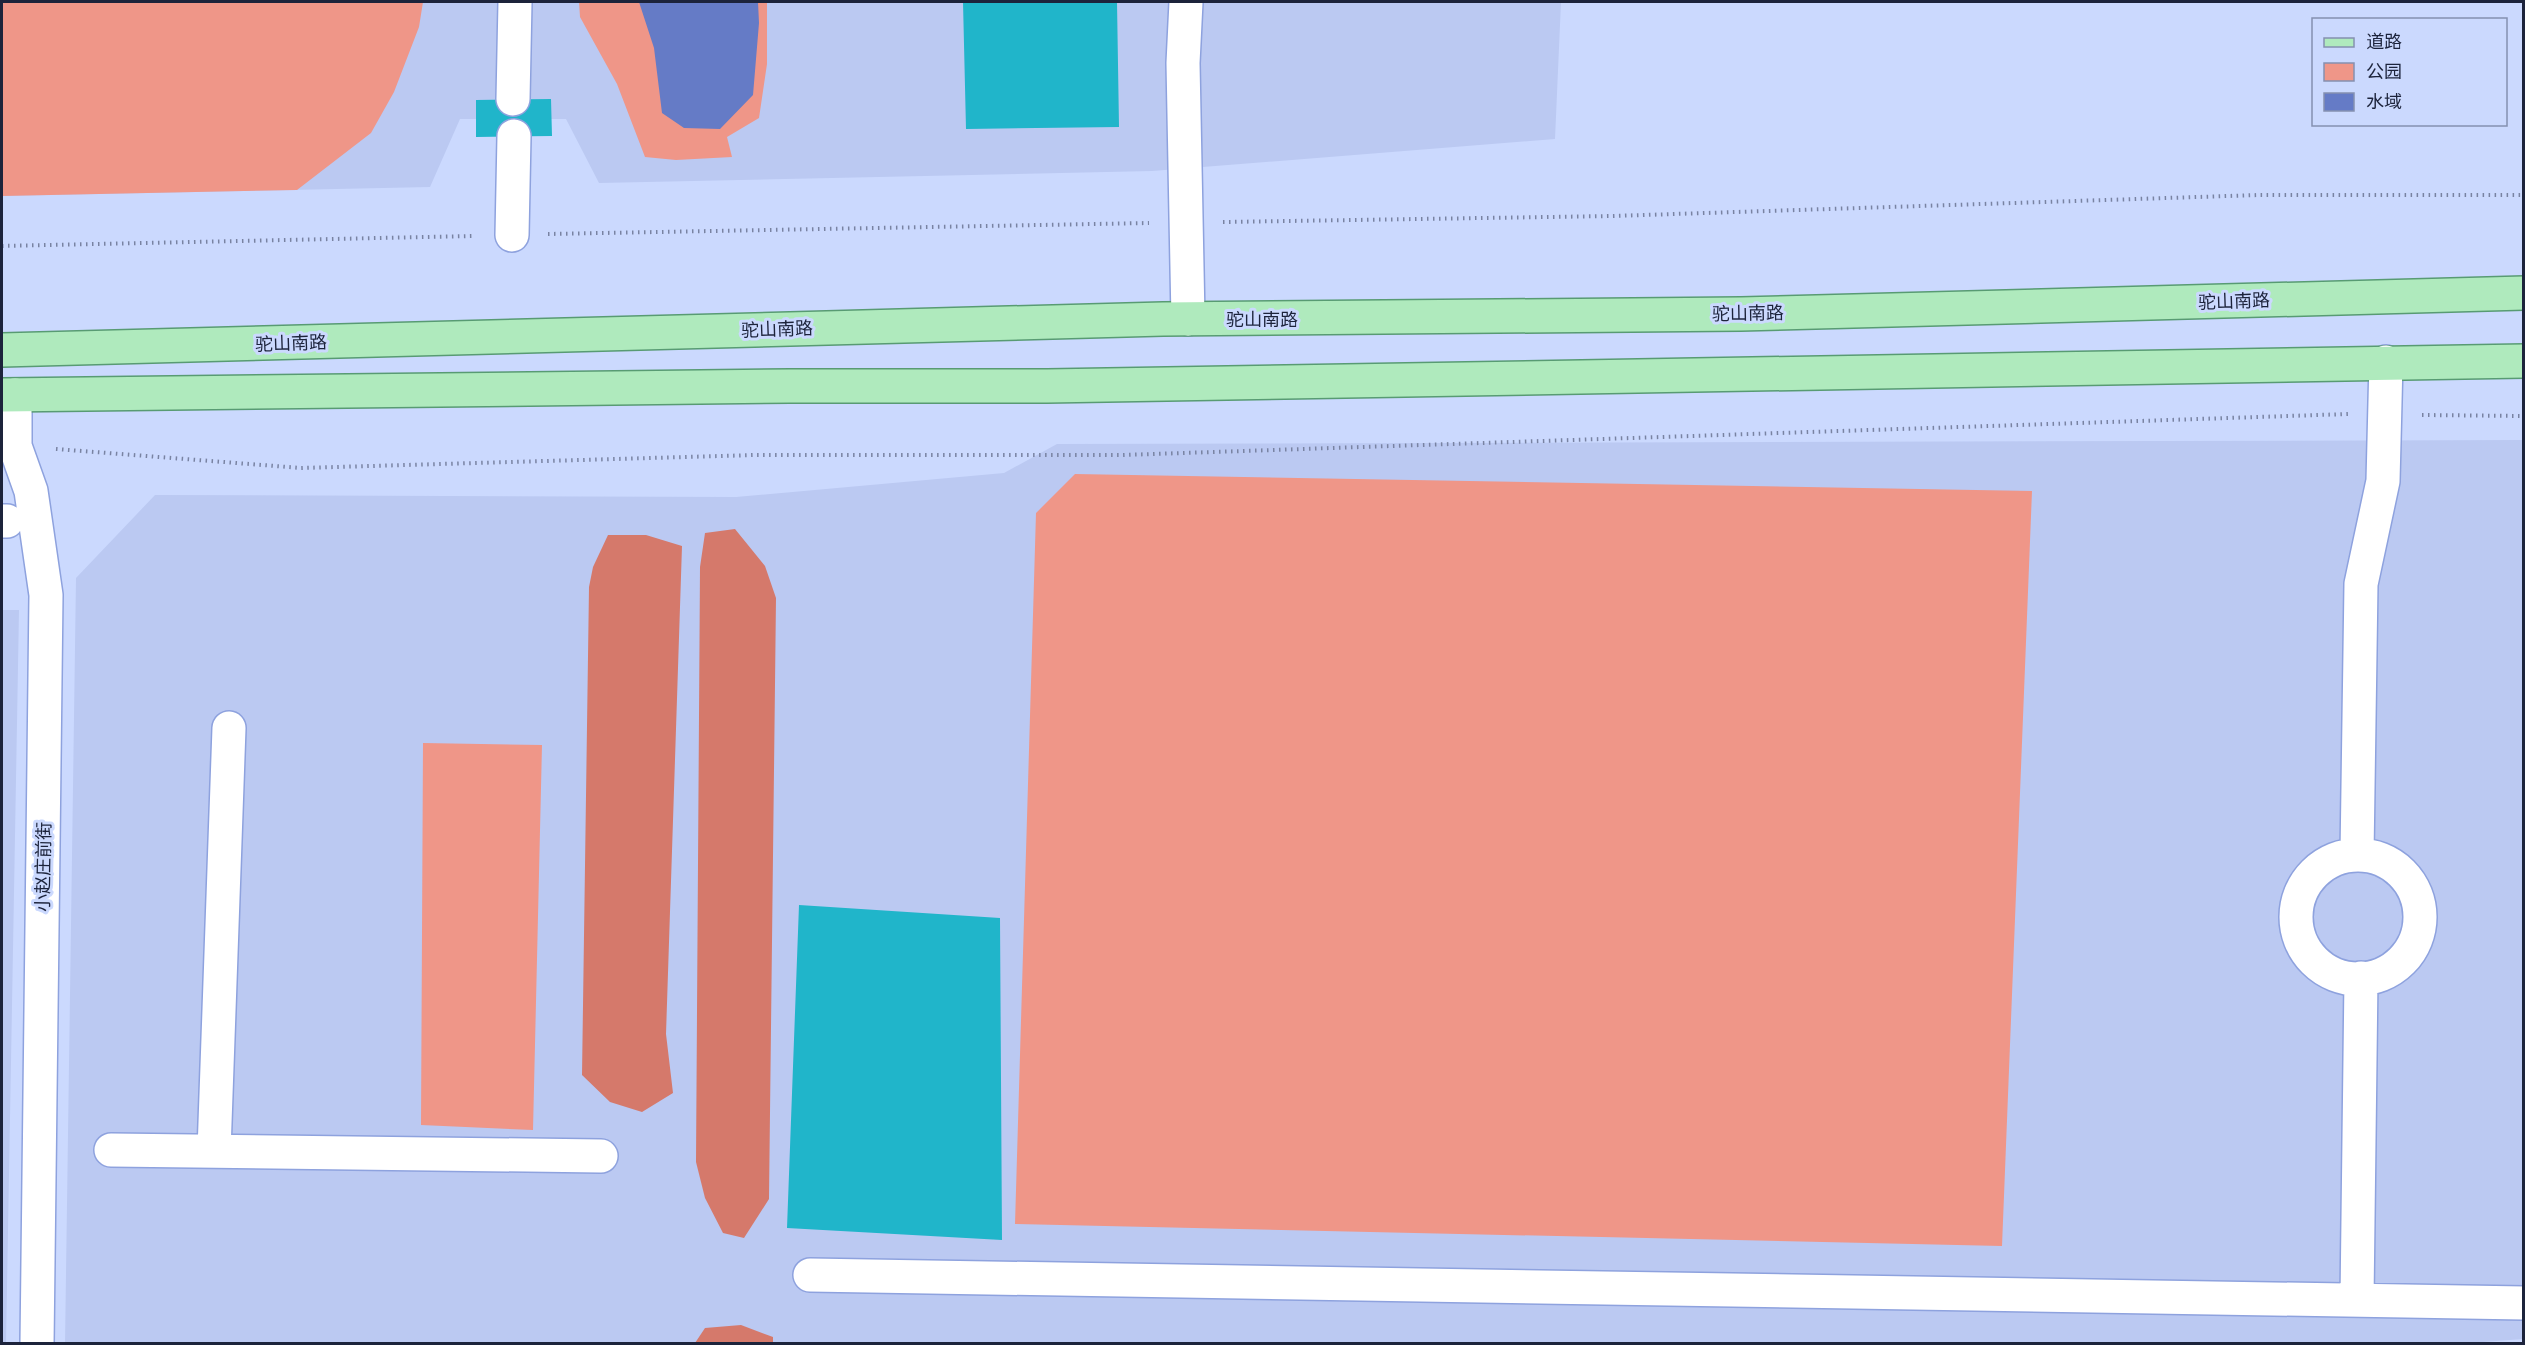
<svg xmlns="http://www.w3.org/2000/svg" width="2525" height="1345" font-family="'Work Sans','Noto Sans SC',sans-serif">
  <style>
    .built { fill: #bbc9f2 }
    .green { fill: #ef9688 }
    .forest { fill: #d5796b }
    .water { fill: #657bc6 }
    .building { fill: #20b5ca }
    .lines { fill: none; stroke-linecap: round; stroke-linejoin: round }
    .minor-casing { stroke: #8ea2de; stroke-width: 36 }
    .primary-casing { stroke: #589b73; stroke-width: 36 }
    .path { stroke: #7983a2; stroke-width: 4; stroke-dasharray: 1.5 4.5; stroke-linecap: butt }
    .minor { stroke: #fff; stroke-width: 33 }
    .primary { stroke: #afeabd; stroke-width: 33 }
    .labels { text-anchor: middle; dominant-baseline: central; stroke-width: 6; stroke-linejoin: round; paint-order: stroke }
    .street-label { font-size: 18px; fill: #1c233b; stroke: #cbd9fe }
  </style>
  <rect width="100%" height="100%" fill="#cbd9fe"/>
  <path class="built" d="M2,2H1561L1555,139L1152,171L599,183L566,119H460L430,187L2,196Z
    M2523,440V1339L2456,1344H65L76,578L155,495L736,497L1004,473L1057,444Z
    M2,610H19L6,1344L2,1343Z"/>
  <path class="green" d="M2,2H423L419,27L394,92L371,133L297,190L2,196Z
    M579,2H767V64L759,118L727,137L732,157L676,160L645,157L617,84L580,17Z
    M1075,474L2032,491L2002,1246L1015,1224L1036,513Z
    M423,743L542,745L533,1130L421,1125Z"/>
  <path class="forest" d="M735,529L765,566L776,598L769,1199L744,1238L723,1233L705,1198L696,1162L700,567L705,533Z
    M608,535H646L682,546L666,1034L673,1093L642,1112L610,1102L582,1075L589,587L593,567Z
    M741,1325L773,1337V1343H695L705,1328Z"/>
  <path class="water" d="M639,2H758L759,23L753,95L720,129L684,128L662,113L654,48Z"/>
  <path class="building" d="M963,2H1117L1119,127L966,129Z
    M551,99L552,136L476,137V100Z
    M799,905L1000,918L1002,1240L787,1228Z"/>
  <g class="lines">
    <defs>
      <path id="minor" d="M1186,2L1183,63L1188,319
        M513,99L515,2
        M512,235L514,136
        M15,395V446L31,491L46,595L37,1344
        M2,521H7
        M2357,855L2361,584L2383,481L2386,362
        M2296 917a62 62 0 1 1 124 0a62 62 0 1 1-124 0Z
        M111,1150L601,1156
        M214,1151L229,728
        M810,1275L2524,1303
        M2357,1300L2361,978"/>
      <path id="primary" d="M2,350L1163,319L1741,314L2524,293
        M2,395L790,386H1047L2524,361"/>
    </defs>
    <use href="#minor" class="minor-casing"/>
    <use href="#primary" class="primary-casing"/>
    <path class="path" d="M1223,222L1613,216L2259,195H2524
      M548,234L1149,223
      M2,246L474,236
      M2422,415L2524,416
      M56,449L301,468L755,455H1123L2348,414"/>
    <use href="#minor" class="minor"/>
    <use href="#primary" class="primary"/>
  </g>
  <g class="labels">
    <g class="street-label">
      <text transform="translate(2234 301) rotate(-2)">驼山南路</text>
      <text transform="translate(1748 313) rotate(-1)">驼山南路</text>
      <text x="1262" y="319">驼山南路</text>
      <text transform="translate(777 329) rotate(-2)">驼山南路</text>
      <text transform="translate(291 343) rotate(-2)">驼山南路</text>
      <text transform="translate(43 867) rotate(-89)">小赵庄前街</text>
    </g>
  </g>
  <rect width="2525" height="1345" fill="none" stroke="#1c233b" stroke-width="6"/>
  <rect x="2312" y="18" width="195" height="108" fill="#cbd9fe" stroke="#8590b0" stroke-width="1.5"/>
  <rect x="2324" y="38" width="30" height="9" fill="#afeabd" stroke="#8590b0" stroke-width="1.5"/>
  <text x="2366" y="48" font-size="18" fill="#1c233b">道路</text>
  <rect x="2324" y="63" width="30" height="18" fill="#ef9688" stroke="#8590b0" stroke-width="1.5"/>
  <text x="2366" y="78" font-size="18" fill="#1c233b">公园</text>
  <rect x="2324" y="93" width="30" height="18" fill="#657bc6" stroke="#8590b0" stroke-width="1.5"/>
  <text x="2366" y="108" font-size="18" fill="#1c233b">水域</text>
</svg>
